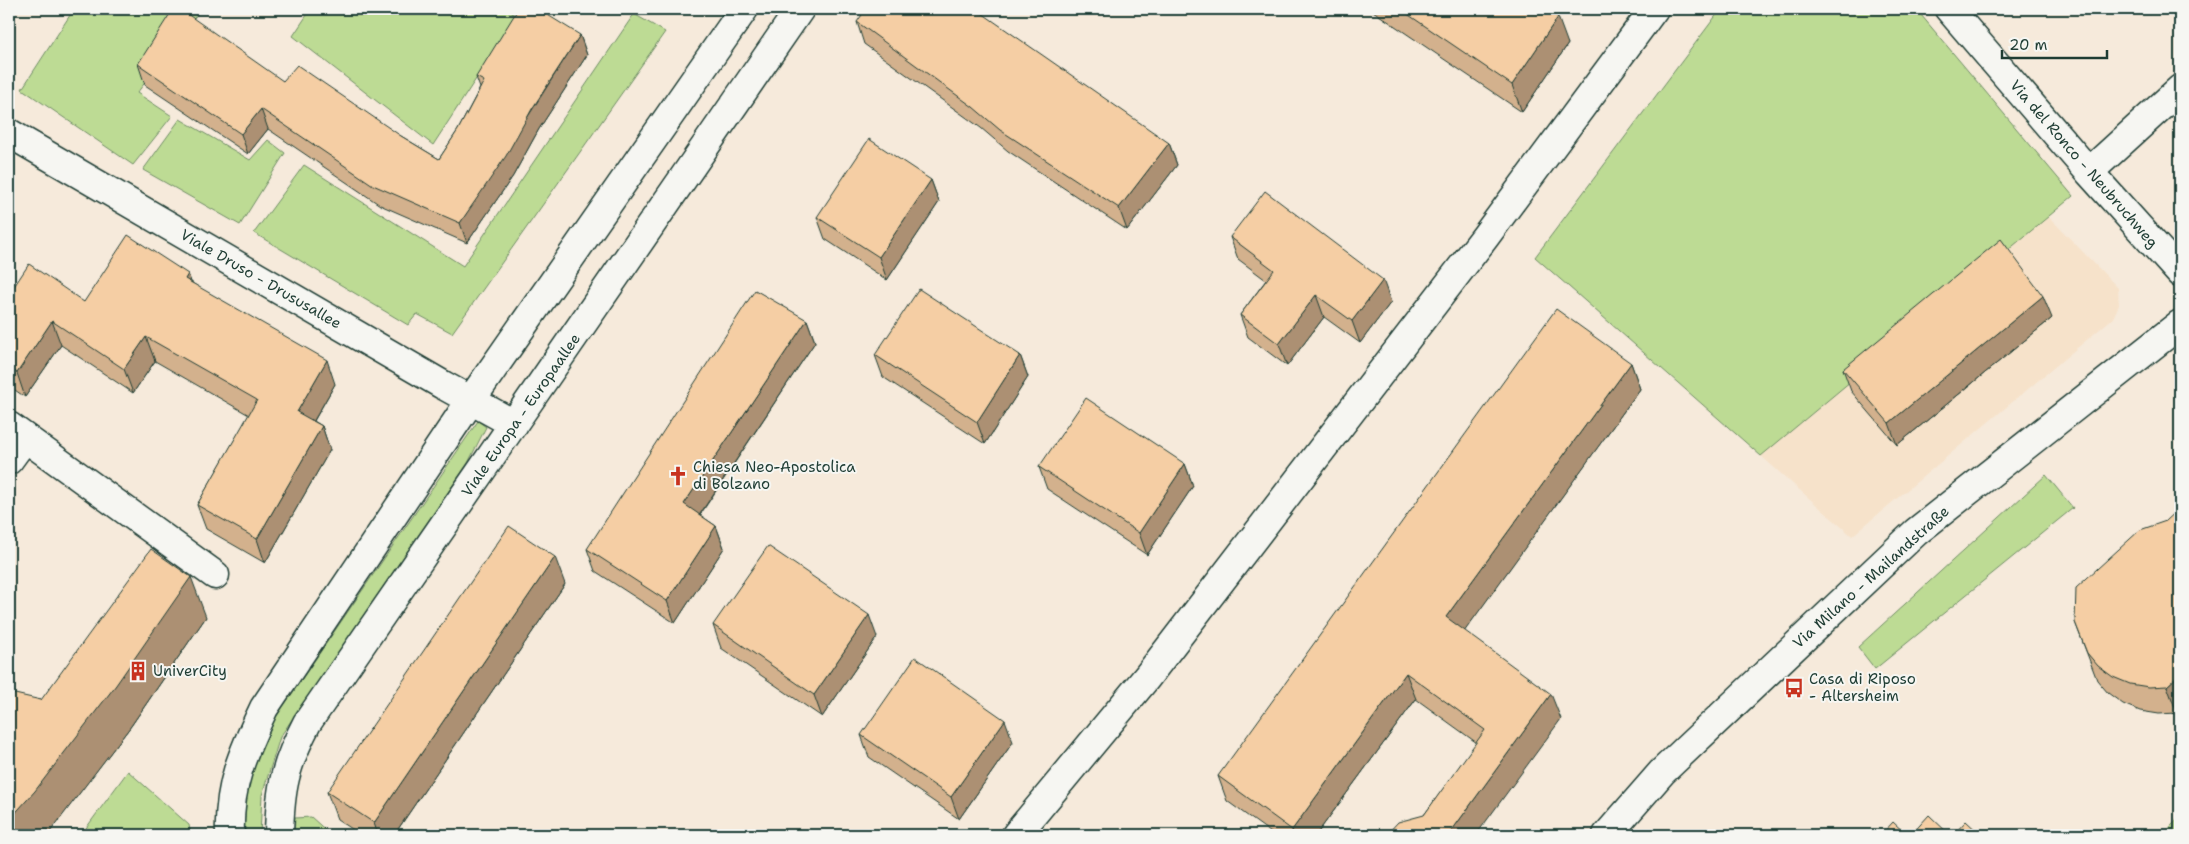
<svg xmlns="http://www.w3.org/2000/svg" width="2189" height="844" font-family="'Shantell Sans',sans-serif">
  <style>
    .built { fill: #f6e2ca }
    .green { fill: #bddb94; stroke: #6e8c64 }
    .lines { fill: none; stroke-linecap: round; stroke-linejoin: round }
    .minor-casing { stroke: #1f3d34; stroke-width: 31 }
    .minor { stroke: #f6f6f2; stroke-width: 28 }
    .wall { fill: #d3b18d; stroke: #1f3d34 }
    .shaded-wall { fill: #ac9073; stroke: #1f3d34 }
    .building { fill: #f5cea4; stroke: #1f3d34 }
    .labels { text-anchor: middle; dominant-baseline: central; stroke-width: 4; stroke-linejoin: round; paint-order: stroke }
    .street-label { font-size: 15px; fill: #1f3d34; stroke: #f6f6f2 }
    .poi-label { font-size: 15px; fill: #1f3d34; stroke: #f6f6f2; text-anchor: start }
  </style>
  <rect width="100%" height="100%" fill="#f6eadb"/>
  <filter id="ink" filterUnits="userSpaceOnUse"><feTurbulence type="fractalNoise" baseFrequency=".02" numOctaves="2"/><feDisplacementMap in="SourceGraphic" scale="10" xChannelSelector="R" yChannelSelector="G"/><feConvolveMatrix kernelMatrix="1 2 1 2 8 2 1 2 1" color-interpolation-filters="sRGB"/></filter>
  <g filter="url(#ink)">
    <path class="built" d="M2048,216L2118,288L2119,305L2113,318L1852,536L1761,456Z"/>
    <path class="green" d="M74,9H201L137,93L172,116L133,165L22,89Z
      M311,9H505L517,16L433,145L293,36Z
      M1721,9H1916L2073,196L1761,456L1535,257Z
      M634,14L665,32L452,333L417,314L408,325L254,233L304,165L463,266Z
      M180,119L250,160L268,140L285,153L240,225L143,170Z
      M478,421L486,427L468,463L280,737L262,795L260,835H244L246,790L267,730Z
      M2046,475L2073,508L1875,669L1858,647Z
      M128,771L189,825L191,835H81Z
      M2180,815V835H2164Z
      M311,817L331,835H294L295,818Z"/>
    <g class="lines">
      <defs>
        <path id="minor" d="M1949,9L2089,172L2180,273
          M9,133L443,385L514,424
          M2089,172L2180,89
          M9,426L215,575
          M9,460L25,438
          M230,835C228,785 243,752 264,708L471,400L744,9
          M279,835C280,788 285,765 307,723L800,9
          M1016,835L1147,677L1485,237L1654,9
          M1607,835L1662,772L1916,532L2180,324"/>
      </defs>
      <use href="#minor" class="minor-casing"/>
      <use href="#minor" class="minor"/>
    </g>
    <path class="wall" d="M1370,9H1546L1568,44L1522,112Z
      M2144,9H2156L2149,14Z
      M857,22L1169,143L1177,165L1127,230L1008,151L981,128L864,44Z
      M580,35L587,55L539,129L513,176L467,243L380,205L268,129L248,154L145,85L138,64L283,81L401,136L439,159L458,130L480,88L476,77Z
      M931,180L939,202L887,280L825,239L817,217Z
      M1230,237L1391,302L1360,343L1324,317L1287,366L1248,337L1240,315L1266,280L1238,259Z
      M188,274L191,282L335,384L314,421L322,426L330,450L265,563L206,529L197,505L249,415L155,361L133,393L61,345L25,397L9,386V294L84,302Z
      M2052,318L1897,445L1851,391L1843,369Z
      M807,320L815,342L700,515L716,526L724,548L675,623L595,571L587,549Z
      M875,355H1020L1028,377L985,444L883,377Z
      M1631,363L1640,389L1464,631L1561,719L1424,815L1477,743L1416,699L1316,835H1274L1227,801L1218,776Z
      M1185,464L1193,486L1147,555L1047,489L1039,467Z
      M2166,521L2177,713L2159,714L2140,711L2123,704L2108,693L2097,680L2075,622Z
      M565,584L394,835H361L337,819L327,792Z
      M206,617L131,726L47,835H9V698L41,700Z
      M713,625L877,637L822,717L721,648Z
      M861,735L1013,742L959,819L869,757Z"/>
    <path class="shaded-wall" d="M2147,9H2156L2149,14Z
      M1558,17L1568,44L1522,112L1512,85Z
      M580,35L587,55L539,129L513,176L467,243L460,223Z
      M261,109L268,129L248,154L241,134Z
      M1169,143L1177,165L1127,230L1119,208Z
      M931,180L939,202L887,280L879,257Z
      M9,199L15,215L9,224Z
      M188,274L197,298L185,279Z
      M1383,280L1391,302L1360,343L1352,321Z
      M1316,295L1324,317L1287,366L1279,344Z
      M2043,296L2052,318L1897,445L1889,423Z
      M807,320L815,342L692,526L684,504Z
      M52,321L61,345L25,397L17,373Z
      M146,337L155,361L133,393L124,369Z
      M1020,355L1028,377L985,444L977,422Z
      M327,360L335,384L305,436L297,412Z
      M1631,363L1640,389L1456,643L1446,617Z
      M322,426L330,450L265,563L257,539Z
      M1185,464L1193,486L1147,555L1139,533Z
      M716,526L724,548L675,623L667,601Z
      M555,557L565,584L394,835H378L374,823Z
      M191,577L206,617L131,726L50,832L47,835H16L10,819Z
      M869,615L877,637L822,717L814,695Z
      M1406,673L1416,699L1316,835H1294L1292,830Z
      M2180,674V711L2177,713L2167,686Z
      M1551,694L1561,719L1476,835H1450V833Z
      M1005,720L1013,742L959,819L951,797Z"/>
    <path class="building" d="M173,9H180L283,81L297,65L401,136L439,159L458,130L484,81L476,77L518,9H538L580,35L532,109L506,156L460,223L373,185L261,109L241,134L138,64Z
      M866,9H976L1169,143L1119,208L1000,130L973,107L857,22Z
      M1400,9H1546L1558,17L1512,85Z
      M869,139L931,180L879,257L817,217Z
      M1265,191L1383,280L1352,321L1316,295L1279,344L1240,315L1274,270L1230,237Z
      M128,235L188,274L185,279L327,360L297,412L322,426L257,539L197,505L257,400L146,337L124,369L52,321L17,373L9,367V294L29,264L84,302Z
      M2001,239L2043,296L1889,423L1843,369Z
      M919,289L1020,355L977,422L875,355Z
      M755,290L807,320L684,504L716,526L667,601L587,549Z
      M1556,309L1631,363L1446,617L1551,694L1450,833V835H1386L1398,822L1424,815L1485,730L1406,673L1292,830L1218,776Z
      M1086,398L1185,464L1139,533L1039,467Z
      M2180,508V674L2167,686L2149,687L2130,684L2113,677L2098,666L2087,653L2075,622L2076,588L2140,530L2166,521Z
      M509,526L555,557L374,823L327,792Z
      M768,546L869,615L814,695L713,625Z
      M151,549L191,577L116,685L35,791L10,819L9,820V698L15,694L41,700Z
      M915,657L1005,720L951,797L861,735Z
      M1929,815L1950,835H1911Z
      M1966,821L1981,835H1953Z
      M1893,822L1907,835H1881Z"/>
  </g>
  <defs>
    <symbol id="church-bare" viewBox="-9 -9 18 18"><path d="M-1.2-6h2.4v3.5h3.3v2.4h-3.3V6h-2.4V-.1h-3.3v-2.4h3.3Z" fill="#c8321e" stroke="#f6f6f2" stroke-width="2.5" paint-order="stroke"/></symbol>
    <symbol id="building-bare" viewBox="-9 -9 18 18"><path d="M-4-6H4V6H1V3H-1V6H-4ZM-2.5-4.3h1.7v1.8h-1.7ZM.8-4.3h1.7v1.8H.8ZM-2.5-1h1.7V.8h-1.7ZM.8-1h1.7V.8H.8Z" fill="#c8321e" stroke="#f6f6f2" stroke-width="2.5" paint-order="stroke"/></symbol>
    <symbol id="bus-bare" viewBox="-9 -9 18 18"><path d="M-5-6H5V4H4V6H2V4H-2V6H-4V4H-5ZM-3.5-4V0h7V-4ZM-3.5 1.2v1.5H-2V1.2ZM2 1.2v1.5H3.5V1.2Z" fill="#c8321e" stroke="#f6f6f2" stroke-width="2.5" paint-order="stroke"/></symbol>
  </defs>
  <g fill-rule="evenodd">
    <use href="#church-bare" x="664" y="462" width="28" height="28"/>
    <use href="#building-bare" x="124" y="657" width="28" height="28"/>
    <use href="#bus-bare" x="1780" y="674" width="28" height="28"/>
  </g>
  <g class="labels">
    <g class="street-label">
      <text transform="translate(2084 164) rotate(49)">Via del Ronco - Neubruchweg</text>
      <text transform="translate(261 279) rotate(30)">Viale Druso - Drususallee</text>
      <text transform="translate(521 415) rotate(-55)">Viale Europa - Europaallee</text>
      <text transform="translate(1871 577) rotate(-42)">Via Milano - Mailandstraße</text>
    </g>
    <g class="poi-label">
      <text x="693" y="467">Chiesa Neo-Apostolica<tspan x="693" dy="17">di Bolzano</tspan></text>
      <text x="153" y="671">UniverCity</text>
      <text x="1809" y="679">Casa di Riposo<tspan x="1809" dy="17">- Altersheim</tspan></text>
    </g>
  </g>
  <rect width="2189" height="844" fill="none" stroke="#f6f6f2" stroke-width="30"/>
  <rect x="15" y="15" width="2159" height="814" fill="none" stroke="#1f3d34" stroke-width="2" filter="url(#ink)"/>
  <path d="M2002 50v8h105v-8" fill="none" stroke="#1f3d34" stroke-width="2.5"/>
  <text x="2009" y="50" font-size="15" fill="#1f3d34" stroke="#f6f6f2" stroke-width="4" paint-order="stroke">20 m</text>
</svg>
